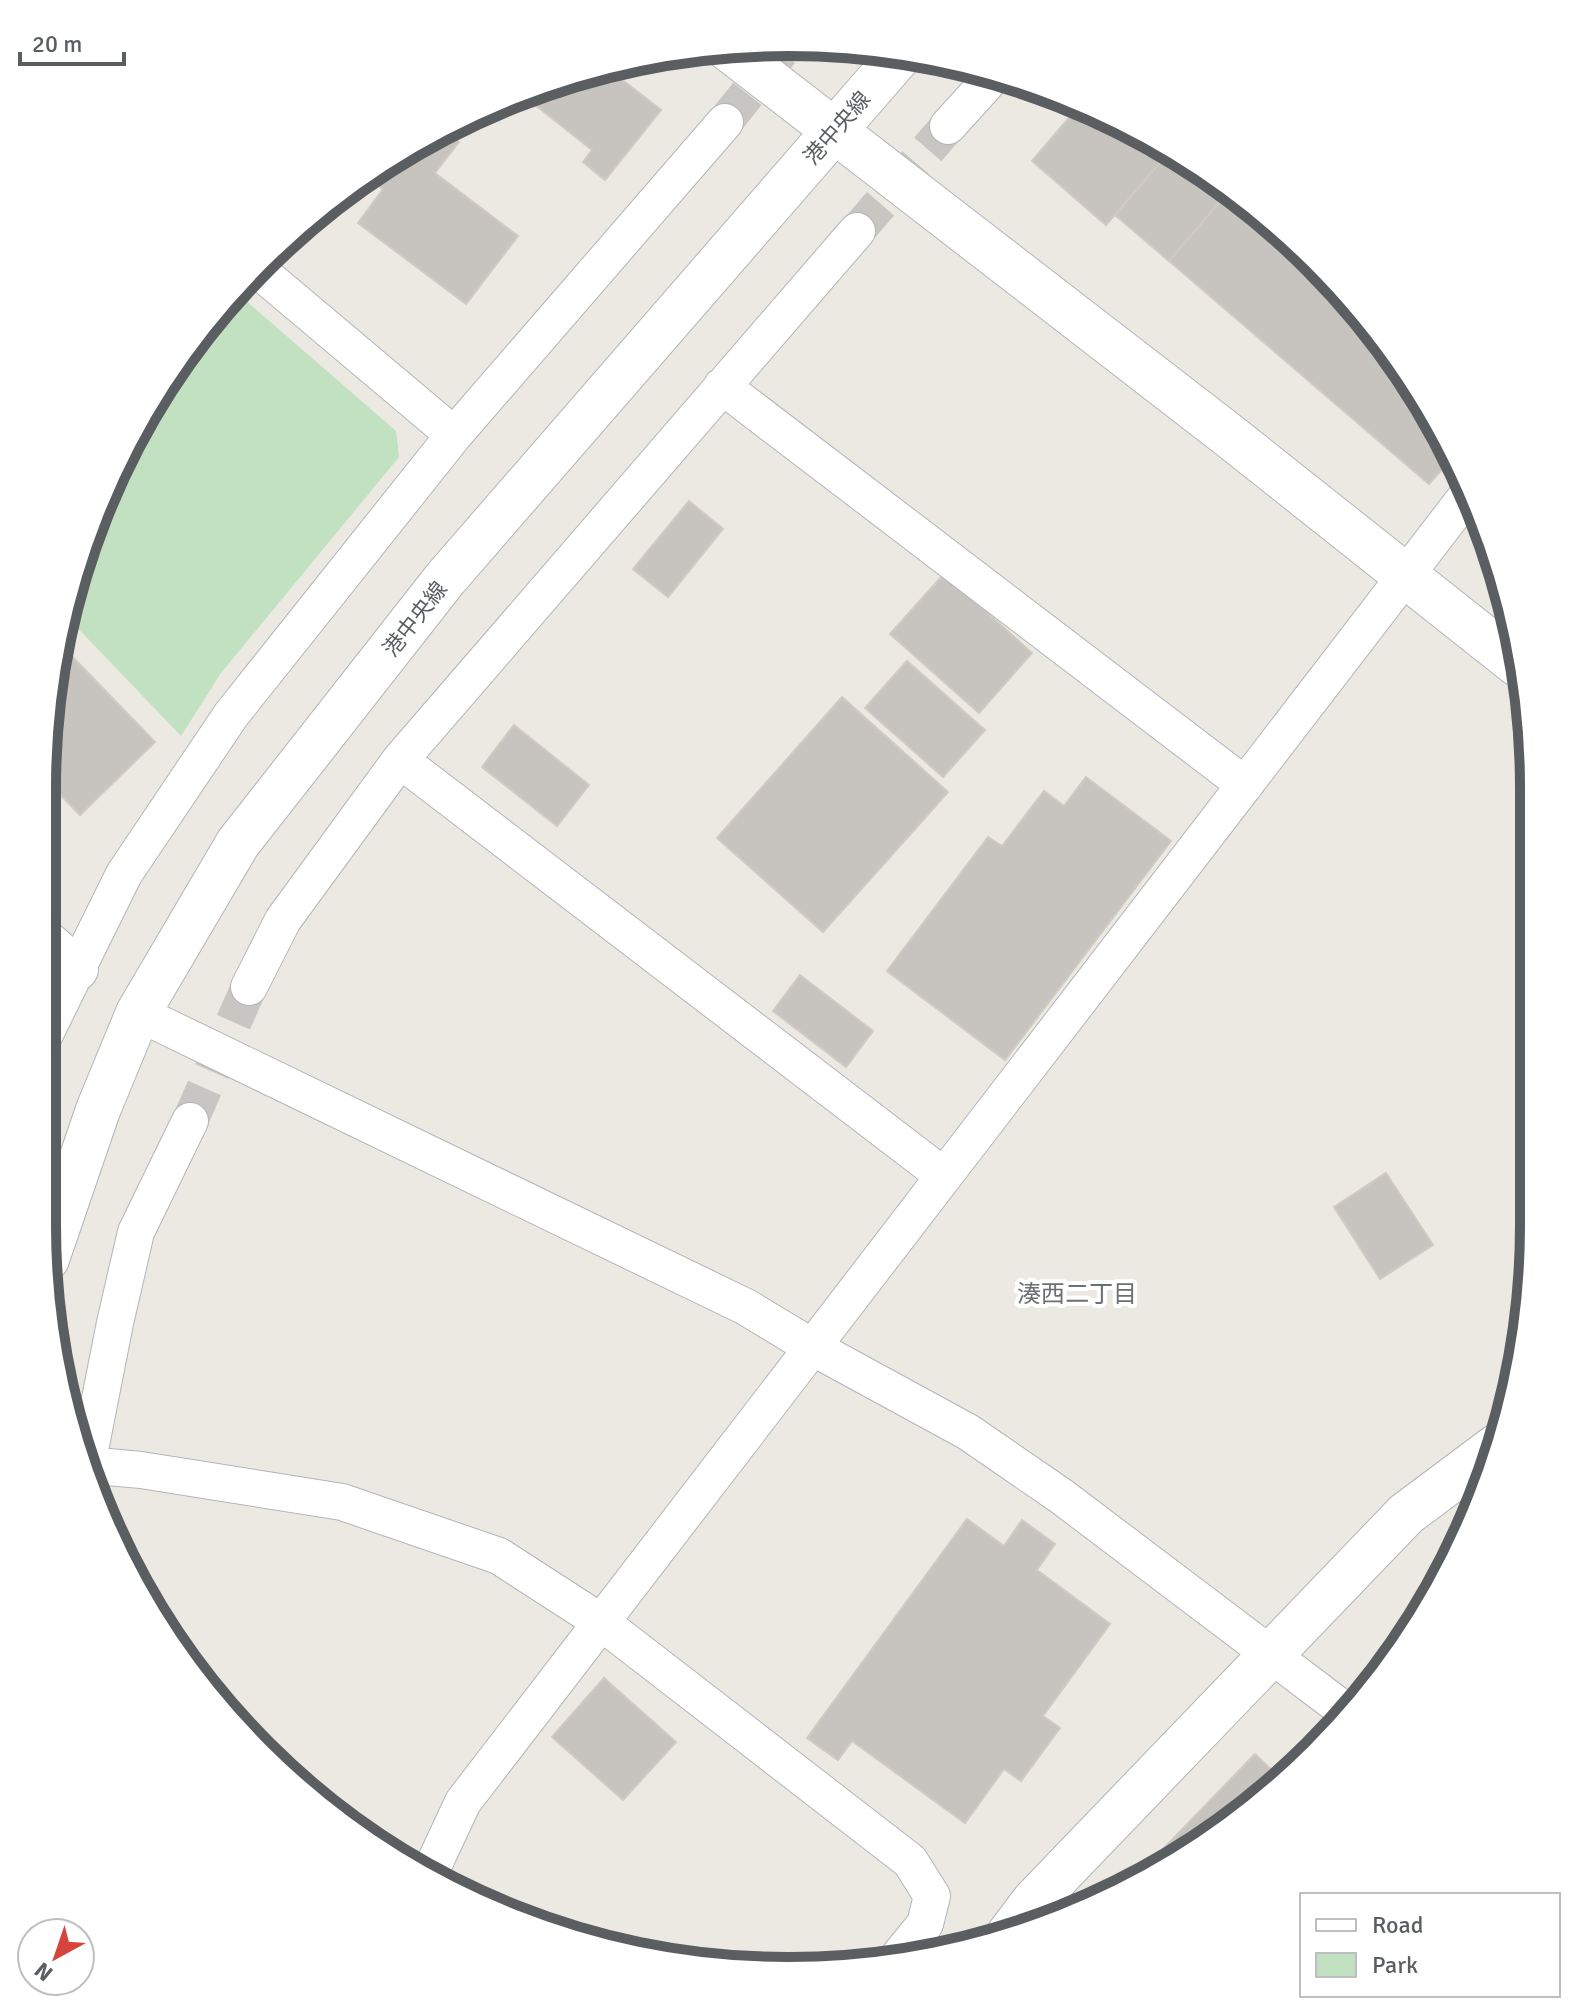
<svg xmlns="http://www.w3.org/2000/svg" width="1576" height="2013" font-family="Signika,'Noto Sans JP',sans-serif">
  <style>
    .green { fill: #c1e1c1 }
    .building { fill: #c7c4bf; stroke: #d0cbc1; stroke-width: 2 }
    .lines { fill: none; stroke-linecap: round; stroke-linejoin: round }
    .minor-tunnel { stroke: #c8c6c2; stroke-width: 36; stroke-dasharray: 36 18; stroke-linecap: butt }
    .minor-casing { stroke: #b2b5b8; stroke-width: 38 }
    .tertiary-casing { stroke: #b2b5b8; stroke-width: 46 }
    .minor { stroke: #fff; stroke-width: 36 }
    .tertiary { stroke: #fff; stroke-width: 44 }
    .labels { text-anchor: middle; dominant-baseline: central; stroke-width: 8; stroke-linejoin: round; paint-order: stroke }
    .street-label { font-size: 22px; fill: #5a5e61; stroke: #fff }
    .neighbourhood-label { font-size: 24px; fill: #6b7073; stroke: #fff }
    .rim { fill: none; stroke: #5a5e61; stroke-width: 10 }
  </style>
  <rect width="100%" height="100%" fill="#ece9e2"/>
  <path class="green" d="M236,292L396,431L399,457L221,673L181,736L68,618L82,548L196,334Z"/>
  <path class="building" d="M607,68L661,110L605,180L583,162L592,150L524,96L529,90L548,82Z
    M1080,105L1118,119L1170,151L1106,225L1032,161Z
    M442,130L459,142L435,173L518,236L466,304L358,223L383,189L366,177L415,142Z
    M1170,151L1231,189L1169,261L1115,215Z
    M1231,189L1242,196L1349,296L1434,415L1453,457L1429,484L1169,261Z
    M689,501L723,529L668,597L633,569Z
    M944,574L1032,653L979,713L890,634Z
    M62,646L155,742L80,815L43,777L44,740Z
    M907,661L985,730L943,777L865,708Z
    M842,697L948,792L823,932L717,838Z
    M514,725L589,785L557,826L482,767Z
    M1086,777L1171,841L1005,1060L887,971L988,837L1002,846L1044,791L1064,806Z
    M800,975L873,1031L846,1067L773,1011Z
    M1386,1173L1433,1245L1380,1279L1334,1207Z
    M967,1519L1004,1546L1022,1520L1055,1544L1037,1570L1110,1624L1043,1716L1060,1728L1021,1781L1004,1769L965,1823L852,1741L838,1760L807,1738Z
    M604,1678L676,1742L623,1800L552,1737Z
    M1255,1754L1281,1779L1176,1860L1164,1848Z"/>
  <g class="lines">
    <path class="minor-tunnel" d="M725,122L786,45
      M857,231L948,126
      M190,1121L249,987"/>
    <defs>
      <path id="minor" d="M948,126L996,73
        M257,269L454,435
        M722,386L1245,785
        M400,760L944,1176
        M249,987L283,920L400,760L857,231
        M138,1013L746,1307L812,1347L968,1432L1061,1496L1348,1713
        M43,1038L124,874L231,715L454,435L725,122
        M87,1465L141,1470L342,1502L499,1556L601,1622L910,1861L932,1896L925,1924L899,1956
        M87,1465L115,1323L136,1232L190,1121
        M428,1877L463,1802L1469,493"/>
      <path id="tertiary" d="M726,47L1227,434L1517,664
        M43,940L76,969
        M47,1259L98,1110L138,1013L238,843L445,579L901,54
        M1009,1934L1034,1901L1406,1514L1497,1446"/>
    </defs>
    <use href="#minor" class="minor-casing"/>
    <use href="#tertiary" class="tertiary-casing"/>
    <use href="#minor" class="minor"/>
    <use href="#tertiary" class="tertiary"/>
  </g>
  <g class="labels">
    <g class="street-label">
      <text transform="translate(837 128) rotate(-49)">港中央線</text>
      <text transform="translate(415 619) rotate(-52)">港中央線</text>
    </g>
    <g class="neighbourhood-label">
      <text x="1077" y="1294">湊西二丁目</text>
    </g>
  </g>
  <path d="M0 0H1576V2013H0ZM788 56H788A732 732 0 0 1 1520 788V1225A732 732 0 0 1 788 1957H788A732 732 0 0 1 56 1225V788A732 732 0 0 1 788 56Z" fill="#fff" fill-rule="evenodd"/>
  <path class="rim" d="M788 56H788A732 732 0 0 1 1520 788V1225A732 732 0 0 1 788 1957H788A732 732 0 0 1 56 1225V788A732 732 0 0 1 788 56Z"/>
  <rect x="1300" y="1893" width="260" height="104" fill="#ffffff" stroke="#bdbfc0" stroke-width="2"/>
  <rect x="1316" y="1919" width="40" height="12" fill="#ffffff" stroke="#bdbfc0" stroke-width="2"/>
  <text x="1372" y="1933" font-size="24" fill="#5a5e61">Road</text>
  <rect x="1316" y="1953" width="40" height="24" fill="#c1e1c1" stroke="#bdbfc0" stroke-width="2"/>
  <text x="1372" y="1973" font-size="24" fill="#5a5e61">Park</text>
  <g transform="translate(56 1957) rotate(220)"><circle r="38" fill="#ffffff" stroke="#bdbfc0" stroke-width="2"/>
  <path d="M0-6L14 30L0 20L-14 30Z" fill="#d7443c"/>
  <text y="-12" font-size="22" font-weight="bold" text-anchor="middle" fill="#5a5e61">N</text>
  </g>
  <path d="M20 52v12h104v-12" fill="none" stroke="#5a5e61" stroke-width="4"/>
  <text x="32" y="52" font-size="24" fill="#5a5e61" stroke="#ffffff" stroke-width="6" paint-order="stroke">20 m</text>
</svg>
